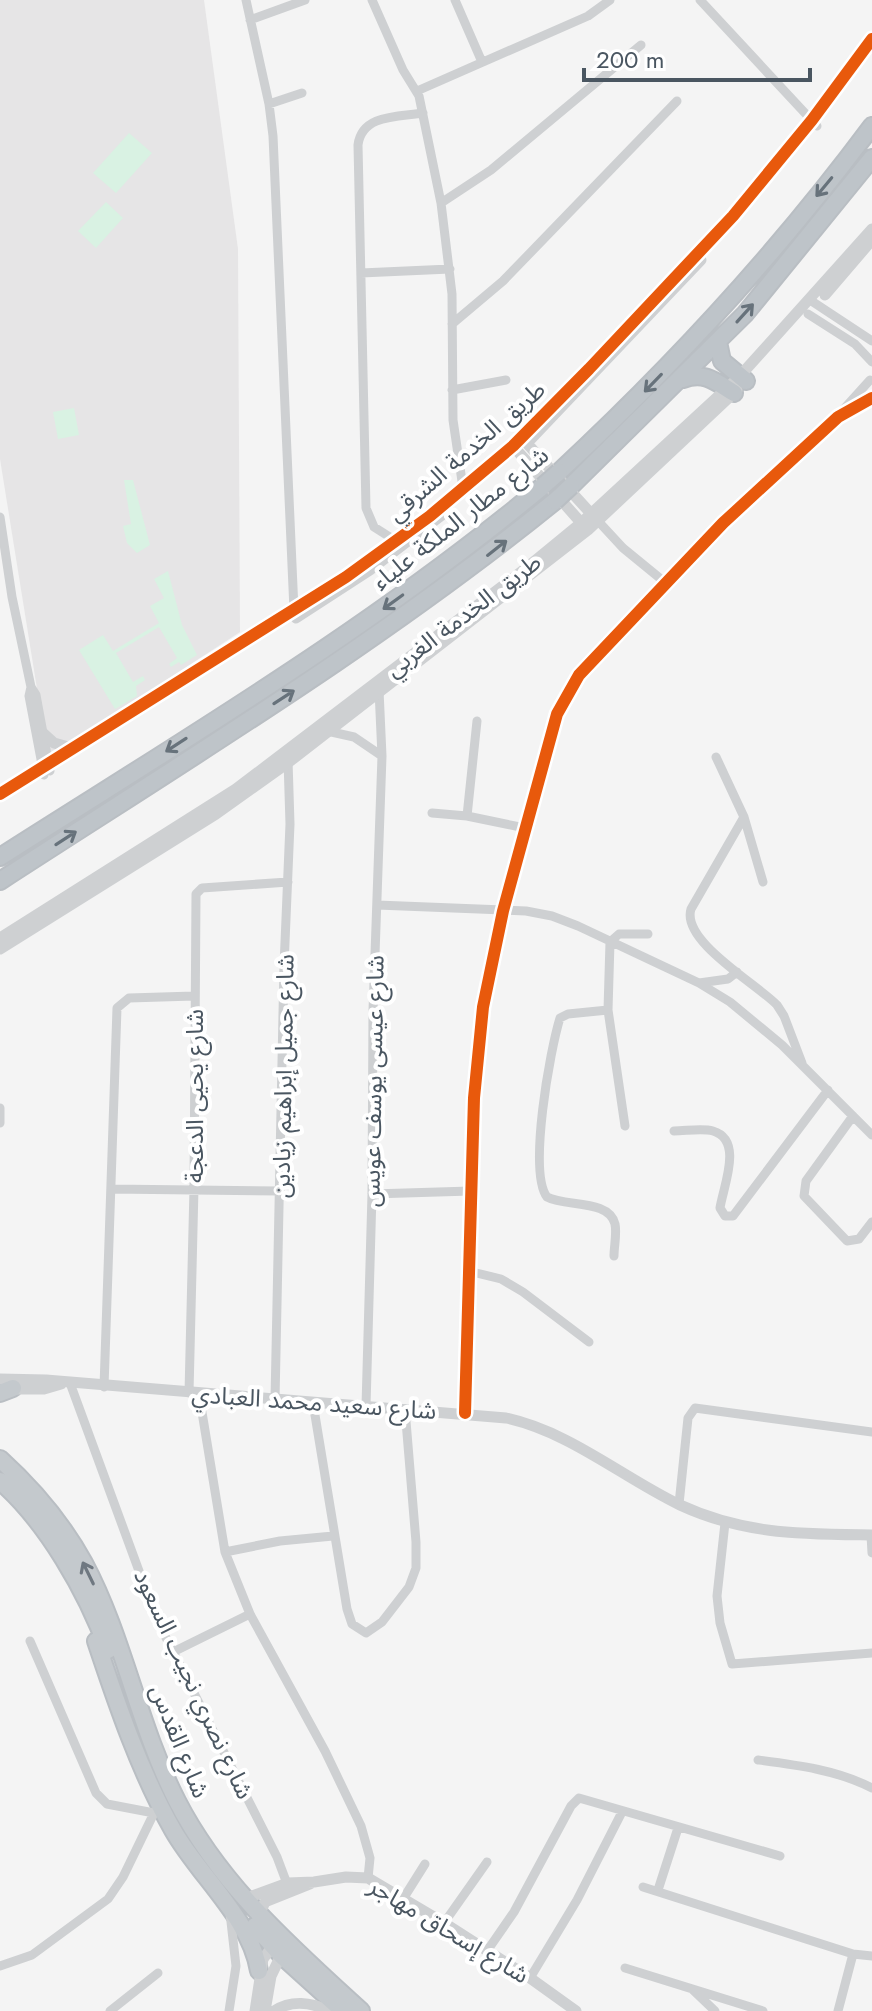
<svg xmlns="http://www.w3.org/2000/svg" width="872" height="2011" font-family="Jost,'Noto Sans Arabic',sans-serif">
  <style>
    .education { fill: #e6e5e6 }
    .green { fill: #d9f2e3 }
    .lines { fill: none; stroke-linecap: round; stroke-linejoin: round }
    .trunk-casing { stroke: #b9bec3; stroke-width: 20 }
    .motorway-casing { stroke: #b9bec3; stroke-width: 20 }
    .minor { stroke: #ced0d2; stroke-width: 9 }
    .tertiary { stroke: #ced0d2; stroke-width: 11 }
    .trunk { stroke: #c4c9cd; stroke-width: 16 }
    .motorway { stroke: #bec4c9; stroke-width: 16 }
    .motorway-bridge-casing { stroke: #b9bec3; stroke-width: 20; stroke-linecap: butt }
    .motorway-bridge { stroke: #bec4c9; stroke-width: 16 }
    .cycleway-casing { stroke: #fff; stroke-width: 17 }
    .cycleway { stroke: #e8590c; stroke-width: 12 }
    .oneway { stroke: #67727b }
    .oneway2 { stroke: #6f7881 }
    .labels { text-anchor: middle; dominant-baseline: central; stroke-width: 8; stroke-linejoin: round; paint-order: stroke }
    .street-label { font-size: 24px; fill: #4a5661; stroke: #fff }
  </style>
  <rect width="100%" height="100%" fill="#f4f4f4"/>
  <path class="education" d="M0,0H204L238,249L240,632L48,757L0,459Z"/>
  <path class="green" d="M129,133L152,153L116,193L93,173Z
    M106,202L123,218L96,248L78,231Z
    M74,408L79,435L58,439L53,412Z
    M124,480H133L150,545L137,553L127,543L123,526L131,524Z
    M168,571L182,625L197,655L181,665L179,662L171,667L169,664L177,658L159,627L116,653L133,682L143,676L145,680L136,686L137,696L115,709L79,650L103,635L113,651L159,623L150,606L164,598L154,579Z"/>
  <g class="lines">
    <defs>
      <path id="trunk" d="M0,1393L13,1388
        M0,1459C33,1489 62,1523 84,1563C124,1638 138,1725 177,1801C220,1885 292,1948 361,2011
        M0,1481C47,1522 87,1592 108,1650
        M96,1641C117,1704 140,1772 173,1830C199,1876 251,1919 259,1971
        M255,1926L281,1955L343,2011"/>
      <path id="motorway" d="M718,342L722,361L746,381
        M683,379C705,371 716,382 734,393
        M559,472C673,366 779,251 872,126
        M571,486L745,314L872,158
        M0,857C185,739 374,627 543,486
        M0,881C188,759 381,642 555,501"/>
    </defs>
    <use href="#trunk" class="trunk-casing"/>
    <use href="#motorway" class="motorway-casing"/>
    <path class="minor" d="M246,0L269,104L273,136L294,610
      M372,0L403,70L419,96L441,203L452,294L453,420L463,488
      M455,0L482,62
      M700,0L817,126
      M250,20L305,0
      M417,91L588,16L610,0
      M269,104L302,93
      M441,203L491,170L641,45
      M361,273L450,269
      M810,300L872,341
      M808,314L855,344L872,362
      M452,324L503,281L677,101
      M452,390L506,380
      M842,411L870,380
      M0,517L12,597L31,687L36,695L50,771
      M598,521L623,548L667,584
      M396,541L374,527L366,508L358,145C362,114 399,117 423,113
      M31,687L29,696L44,775
      M327,731L354,737L382,756
      M716,757L744,817L763,882
      M432,813L467,816L525,828
      M467,816L477,721
      M744,817L691,909C681,941 757,984 777,1005L784,1016L802,1063
      M377,905L526,911L552,916L578,926L699,983L730,1002L782,1045L872,1135
      M699,983L728,979L737,972
      M608,1010L568,1014L560,1018C550,1050 528,1172 547,1197C566,1207 609,1199 615,1224C617,1234 614,1246 614,1256
      M0,1108V1123
      M853,1116L806,1181L804,1196L847,1241L859,1239L872,1222
      M625,1126L608,1010L610,942L619,934H648
      M674,1131C686,1131 702,1128 713,1131C744,1140 723,1187 720,1208L725,1216H733L828,1090
      M111,1189L280,1191
      M372,1194L471,1191
      M468,1271L501,1279L523,1292L589,1342
      M70,1383L157,1620L277,1857L289,1889
      M104,1387L117,1008L129,998L194,996
      M189,1393L194,1188L196,894L202,888L288,882
      M199,1394L225,1552L250,1614L325,1751L361,1826L370,1858L368,1878
      M275,1400L284,966L290,824L288,760
      M313,1403L347,1609L352,1624L366,1633L382,1622L409,1587L416,1568V1542L405,1409
      M366,1406L372,1194L373,1011L382,756L379,690
      M465,1413L474,1098L483,1007L503,911L557,714L579,675L723,523L838,417L872,398
      M679,1504L688,1418L695,1408L872,1432
      M725,1523L717,1596L720,1623L732,1664L872,1653
      M871,1535L872,1553
      M225,1552L280,1541L333,1536
      M30,1641L96,1793L107,1804L154,1813
      M173,1652L250,1614
      M758,1760C797,1765 837,1770 872,1788
      M643,1887L853,1954L872,1956
      M658,1890L678,1828
      M403,1899L425,1864
      M444,1923L487,1862
      M487,1951L514,1912L571,1806L579,1798L780,1856
      M0,1966L32,1955L108,1899L123,1877L154,1813L161,1809
      M625,1968L763,2011
      M530,1978L577,1900L622,1812
      M692,1989L715,2011
      M110,2011L158,1973
      M229,2011L236,1966L230,1913
      M838,2011L853,1954"/>
    <path class="tertiary" d="M825,295L872,240
      M522,438L595,518
      M531,439L701,260
      M513,446L584,526
      M296,618L370,570L442,515
      M43,733L54,743L72,748
      M0,794L346,577L430,516L513,446L589,369L733,216L812,120L872,39
      M0,938L236,789L525,569L581,523L739,377L872,229
      M0,949L216,814L289,762L588,530L737,390
      M0,1379L46,1380L506,1418C570,1432 622,1477 680,1505C745,1535 803,1534 872,1535
      M7,1389H44L61,1384
      M244,1899L288,1883L314,1882L346,1877L368,1878L444,1923L530,1978L576,2011
      M259,1915L265,1902L310,1884
      M255,2011L263,1959L275,1943
      M265,2011L271,1976L283,1951
      M274,2011C291,2000 311,2002 329,2011"/>
    <use href="#trunk" class="trunk"/>
    <use href="#motorway" class="motorway"/>
    <defs>
      <path id="motorway-bridge" d="M543,486L559,472
        M555,501L571,486"/>
    </defs>
    <use href="#motorway-bridge" class="motorway-bridge-casing"/>
    <use href="#motorway-bridge" class="motorway-bridge"/>
    <defs>
      <path id="cycleway" d="M0,794L346,577L430,516L513,446L589,369L733,216L812,120L872,39
        M465,1413L474,1098L483,1007L503,911L557,714L579,675L723,523L838,417L872,398"/>
    </defs>
    <use href="#cycleway" class="cycleway-casing"/>
    <use href="#cycleway" class="cycleway"/>
  </g>
  <defs><path id="oneway-shaft" d="M-6 0H5M1.5-3L5.5 0L1.5 3" fill="none" stroke-width="1.6" stroke-linecap="round" stroke-linejoin="round" transform="scale(2)"/></defs>
  <g class="oneway">
    <use href="#oneway-shaft" transform="translate(824 187) rotate(130)"/>
    <use href="#oneway-shaft" transform="translate(745 313) rotate(-48)"/>
    <use href="#oneway-shaft" transform="translate(653 383) rotate(134)"/>
    <use href="#oneway-shaft" transform="translate(497 548) rotate(-38)"/>
    <use href="#oneway-shaft" transform="translate(393 602) rotate(144)"/>
    <use href="#oneway-shaft" transform="translate(284 697) rotate(-33)"/>
    <use href="#oneway-shaft" transform="translate(176 745) rotate(147)"/>
    <use href="#oneway-shaft" transform="translate(66 838) rotate(-33)"/>
  </g>
  <use class="oneway2" href="#oneway-shaft" transform="translate(88 1573) rotate(-116)"/>
  <g class="labels">
    <g class="street-label">
      <text transform="translate(466 451) rotate(-41)">طريق الخدمة الشرقي</text>
      <text transform="translate(460 518) rotate(-38)">شارع مطار الملكة علياء</text>
      <text transform="translate(463 615) rotate(-37)">طريق الخدمة الغربي</text>
      <text transform="translate(283 1076) rotate(-89)">شارع جميل إبراهيم زيادين</text>
      <text transform="translate(373 1081) rotate(-89)">شارع عيسى يوسف عويس</text>
      <text transform="translate(194 1096) rotate(-90)">شارع يحيى الدعجة</text>
      <text transform="translate(314 1402) rotate(4)">شارع سعيد محمد العبادي</text>
      <text transform="translate(194 1684) rotate(65)">شارع نصري نجيب السعود</text>
      <text transform="translate(180 1741) rotate(68)">شارع القدس</text>
      <text transform="translate(449 1930) rotate(31)">شارع إسحاق مهاجر</text>
    </g>
  </g>
  <path d="M584 68v12h226v-12" fill="none" stroke="#4a5661" stroke-width="4"/>
  <text x="596" y="68" font-size="24" fill="#4a5661" stroke="#ffffff" stroke-width="6" paint-order="stroke">200 m</text>
</svg>
